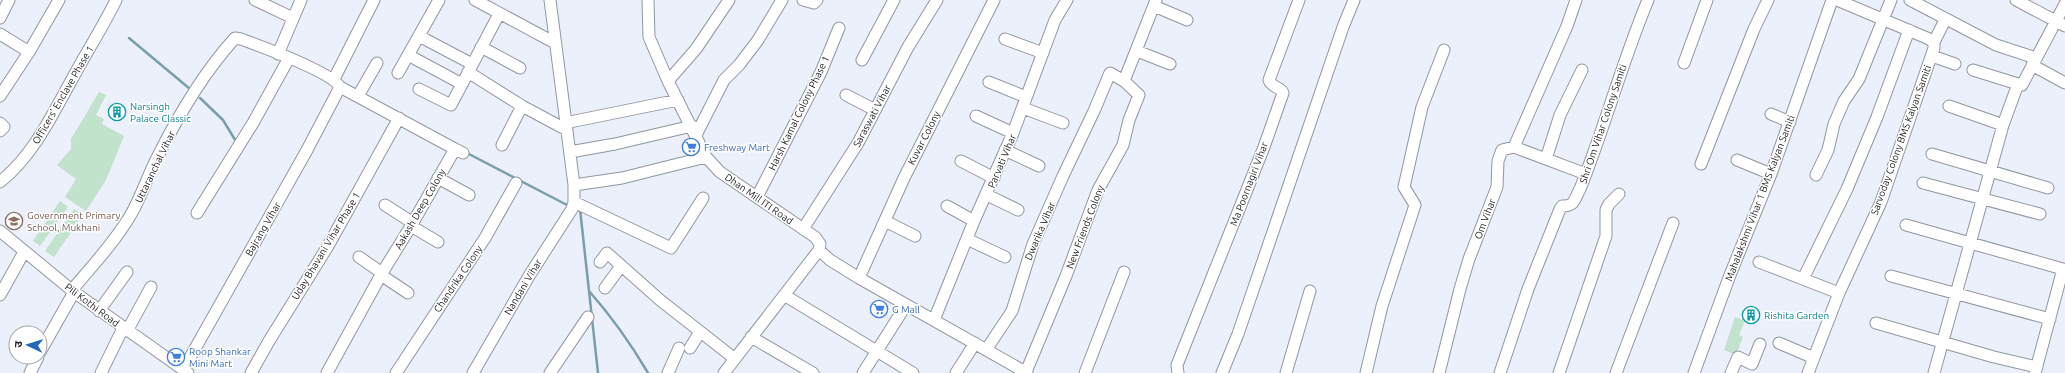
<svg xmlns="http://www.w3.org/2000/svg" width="2065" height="373" font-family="Ubuntu,'Noto Sans Devanagari',sans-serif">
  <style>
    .green { fill: #c1e2cb }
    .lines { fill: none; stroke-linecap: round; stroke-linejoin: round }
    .stream { stroke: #799faa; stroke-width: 2.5 }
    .minor-casing { stroke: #91969f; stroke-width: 13 }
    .minor { stroke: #fff; stroke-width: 11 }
    .labels { text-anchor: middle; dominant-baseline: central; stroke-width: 3; stroke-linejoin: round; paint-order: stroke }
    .street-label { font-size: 10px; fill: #1c1e22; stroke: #fff }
    .culture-label { font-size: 10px; fill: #0d838f; stroke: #fff; text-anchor: start }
    .shop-label { font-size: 10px; fill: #366cbe; stroke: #fff; text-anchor: start }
    .education-label { font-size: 10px; fill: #785e54; stroke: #fff; text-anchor: start }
  </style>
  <rect width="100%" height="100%" fill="#ebf0fa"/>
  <path class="green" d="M99,92L106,95L96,115L104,119L102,124L124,136L106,180L86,211L65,197L76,179L57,165L71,149V139Z
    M60,201L68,207L40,246L33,241Z
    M74,209L83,215L54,257L45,251Z
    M1735,317L1743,320L1744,323L1739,335L1743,337L1736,355L1724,350Z"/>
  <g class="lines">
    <path class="stream" d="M129,38L190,89
      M200,98L223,120L237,143
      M467,153L569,206
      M580,209L598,373
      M589,291C612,317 631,344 648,373"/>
    <defs>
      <path id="minor" d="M255,0L293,18
        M475,0L555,43
        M648,0L649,37L668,81L706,157L720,172L815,237L820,244L819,250L724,373
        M803,0L814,3L817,0
        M1910,0L1996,45L2036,58
        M2016,0L2065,26
        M1154,6L1187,20
        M0,18L9,0
        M0,34L29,52
        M419,36L472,64
        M1005,39L1043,53
        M1934,42L1945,20
        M481,47L520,68
        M1137,51L1170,64
        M278,54L301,0
        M408,55L462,84
        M1932,56L1955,64
        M862,60L894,0
        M1684,63L1707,0
        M2032,65L2065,83
        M1973,70L2018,84
        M468,72L522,106
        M398,73L439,0
        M334,79L374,0
        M668,81L696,49L729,0
        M989,82L1026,97
        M419,89L451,105L499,14
        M846,95L875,110
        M0,96L29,52L59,0
        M358,96L377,63
        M1949,106L2003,125
        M1023,108L1063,123
        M1771,114L1790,122
        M976,116L1013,133
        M0,123L4,127L0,131
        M565,123L678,100
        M696,135L724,80L739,65L758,40L782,0
        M502,145L522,106L567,130
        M1514,147L1567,26L1576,0
        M1005,150L1039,166
        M570,152L615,144L692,126
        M1932,154L2048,188
        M1546,159L1560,115L1582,70
        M1737,160L1771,174
        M961,161L994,178
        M1701,164L1754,29L1768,0
        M1816,175L1828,150L1834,124L1844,101L1859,79L1891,0
        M438,178L469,195
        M0,182C35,154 54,111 76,72C89,48 104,25 116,0
        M1923,183L2040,214
        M574,185L622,178L706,157
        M987,195L1018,210
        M757,197L821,72L839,28
        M574,202L671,248L703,198
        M385,205L413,223
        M947,206L974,221
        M197,213L253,123L289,58
        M885,221L915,236
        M1906,225L2063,269L2035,373
        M411,226L438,242
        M803,229L858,143L908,47L937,0
        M0,231L74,292L188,373
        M967,239L1005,257
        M819,250L830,260L859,278L1027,373
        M359,257L382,273
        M600,262L607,253L660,300L735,359
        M1759,262L1839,293
        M381,275L408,293
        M1891,276L2050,319
        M859,278L904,178L994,0
        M1803,279L1847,189L1877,117L1909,30
        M605,288L621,266
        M72,290C92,266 114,243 130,216C141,198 147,177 157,158C178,116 203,73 235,38L241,39C260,46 332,72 340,87L455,149
        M0,295L24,252
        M784,295L913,373
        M99,311L127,272
        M934,320L974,221L1013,133L1055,20L1067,0
        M1876,323L1994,357L2037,367
        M127,331L151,287
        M751,337L813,373
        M1779,343L1814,358
        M690,348L700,332
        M986,350L1012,311L1033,244L1063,176L1094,111L1110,73L1124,81
        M40,352L74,292
        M183,370L307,150L340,87
        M1026,372L1066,276L1098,190L1123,145L1129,120L1139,95L1124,81L1156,0
        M30,373L38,357
        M101,373L123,328
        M251,373L269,341L328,246L399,118
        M327,373L382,273L411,226L455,149L463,153
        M396,373L485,238L516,183
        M473,373L529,276L572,209L574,202V185L550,0
        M550,373L588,317
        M668,373L679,348
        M863,373L906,305
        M956,373L975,343
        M1085,373L1124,272
        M1178,373L1177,365L1264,147L1283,93C1281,87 1271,87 1269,80L1299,0
        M1222,373L1238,334L1343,27L1354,0
        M1286,373L1310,291
        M1366,373L1382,306L1415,205L1404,187L1422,107L1444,50
        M1439,373L1460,289L1469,259L1497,187L1498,161L1502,150L1514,147L1586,174
        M1500,373L1528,289L1560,209L1562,206C1575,206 1574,200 1580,189C1605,127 1622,62 1648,0
        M1559,373L1606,236V210L1609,204L1619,194
        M1616,373L1673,223
        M1694,373L1730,275L1771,174L1832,0
        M1731,373L1738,357L1752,364L1760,344
        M1808,373L1839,293L1881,202L1934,48V42L1927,38L1837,0
        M1934,373L2003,125L2018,84L2022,85L2065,4"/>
    </defs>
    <use href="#minor" class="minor-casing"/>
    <use href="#minor" class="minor"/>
  </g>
  <defs>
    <symbol id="building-ring" viewBox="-11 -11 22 22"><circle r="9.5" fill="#fff" stroke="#0f9aa8" stroke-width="1.5"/><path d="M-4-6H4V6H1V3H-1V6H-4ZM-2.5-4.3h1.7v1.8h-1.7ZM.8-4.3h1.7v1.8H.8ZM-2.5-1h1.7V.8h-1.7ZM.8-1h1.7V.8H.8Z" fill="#0f9aa8"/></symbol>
    <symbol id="supermarket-ring" viewBox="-11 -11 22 22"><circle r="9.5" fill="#fff" stroke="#3f7fe0" stroke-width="1.5"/><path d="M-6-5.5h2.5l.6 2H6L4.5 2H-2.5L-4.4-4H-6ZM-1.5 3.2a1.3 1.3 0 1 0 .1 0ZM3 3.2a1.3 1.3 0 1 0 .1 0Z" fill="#3f7fe0"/></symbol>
    <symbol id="school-ring" viewBox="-11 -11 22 22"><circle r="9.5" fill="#fff" stroke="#8d6e63" stroke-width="1.5"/><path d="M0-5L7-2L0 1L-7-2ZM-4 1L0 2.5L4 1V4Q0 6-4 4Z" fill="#8d6e63"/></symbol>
  </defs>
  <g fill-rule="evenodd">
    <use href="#building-ring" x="107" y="102" width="20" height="20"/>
    <use href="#supermarket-ring" x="681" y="137" width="20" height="20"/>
    <use href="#school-ring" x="4" y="211" width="20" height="20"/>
    <use href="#supermarket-ring" x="869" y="299" width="20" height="20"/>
    <use href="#building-ring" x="1741" y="305" width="20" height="20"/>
    <use href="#supermarket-ring" x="166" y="347" width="20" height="20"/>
  </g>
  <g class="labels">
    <g class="street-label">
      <text transform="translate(63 95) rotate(-60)">Officers' Enclave Phase 1</text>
      <text transform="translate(799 113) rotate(-64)">Harsh Kamal Colony Phase 1</text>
      <text transform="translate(872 116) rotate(-62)">Saraswati Vihar</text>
      <text transform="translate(1603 124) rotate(-71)">Shri Om Vihar Colony Samiti</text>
      <text transform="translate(924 138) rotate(-63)">Kuvar Colony</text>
      <text transform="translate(1901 140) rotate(-70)">Sarvoday Colony BMS Kalyan Samiti</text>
      <text transform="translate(1002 161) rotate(-67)">Parvati Vihar</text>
      <text transform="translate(155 167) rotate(-64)">Uttaranchal Vihar</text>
      <text transform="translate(1249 184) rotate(-69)">Ma Poornagiri Vihar</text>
      <text transform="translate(1760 198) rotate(-69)">Mahalakshmi Vihar 1 BMS Kalyan Samiti</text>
      <text transform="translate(759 199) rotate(35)">Dhan Mill ITI Road</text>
      <text transform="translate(420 209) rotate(-60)">Aakash Deep Colony</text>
      <text transform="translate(1485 219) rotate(-69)">Om Vihar</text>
      <text transform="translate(1085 227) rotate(-69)">New Friends Colony</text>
      <text transform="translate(263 229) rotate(-60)">Bajrang Vihar</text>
      <text transform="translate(1040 231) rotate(-67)">Dwarika Vihar</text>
      <text transform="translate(326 246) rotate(-59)">Uday Bhavani Vihar Phase 1</text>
      <text transform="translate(458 279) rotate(-56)">Chandrika Colony</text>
      <text transform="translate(523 287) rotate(-59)">Nandani Vihar</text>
      <text transform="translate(92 305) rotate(37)">Pili Kothi Road</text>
    </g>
    <g class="culture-label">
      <text x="130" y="106">Narsingh<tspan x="130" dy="12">Palace Classic</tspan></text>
      <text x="1764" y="315">Rishita Garden</text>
    </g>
    <g class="shop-label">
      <text x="704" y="147">Freshway Mart</text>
      <text x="892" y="309">G Mall</text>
      <text x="189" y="351">Roop Shankar<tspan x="189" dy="12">Mini Mart</tspan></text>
    </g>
    <g class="education-label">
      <text x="27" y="215">Government Primary<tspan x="27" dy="12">School, Mukhani</tspan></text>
    </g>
  </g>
  <g transform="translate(28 345) rotate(274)"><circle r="19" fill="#ffffff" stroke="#a4a5a7"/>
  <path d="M0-3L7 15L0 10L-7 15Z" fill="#2367b8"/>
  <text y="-6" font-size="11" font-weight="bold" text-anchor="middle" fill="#1c1e22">उ</text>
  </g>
</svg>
